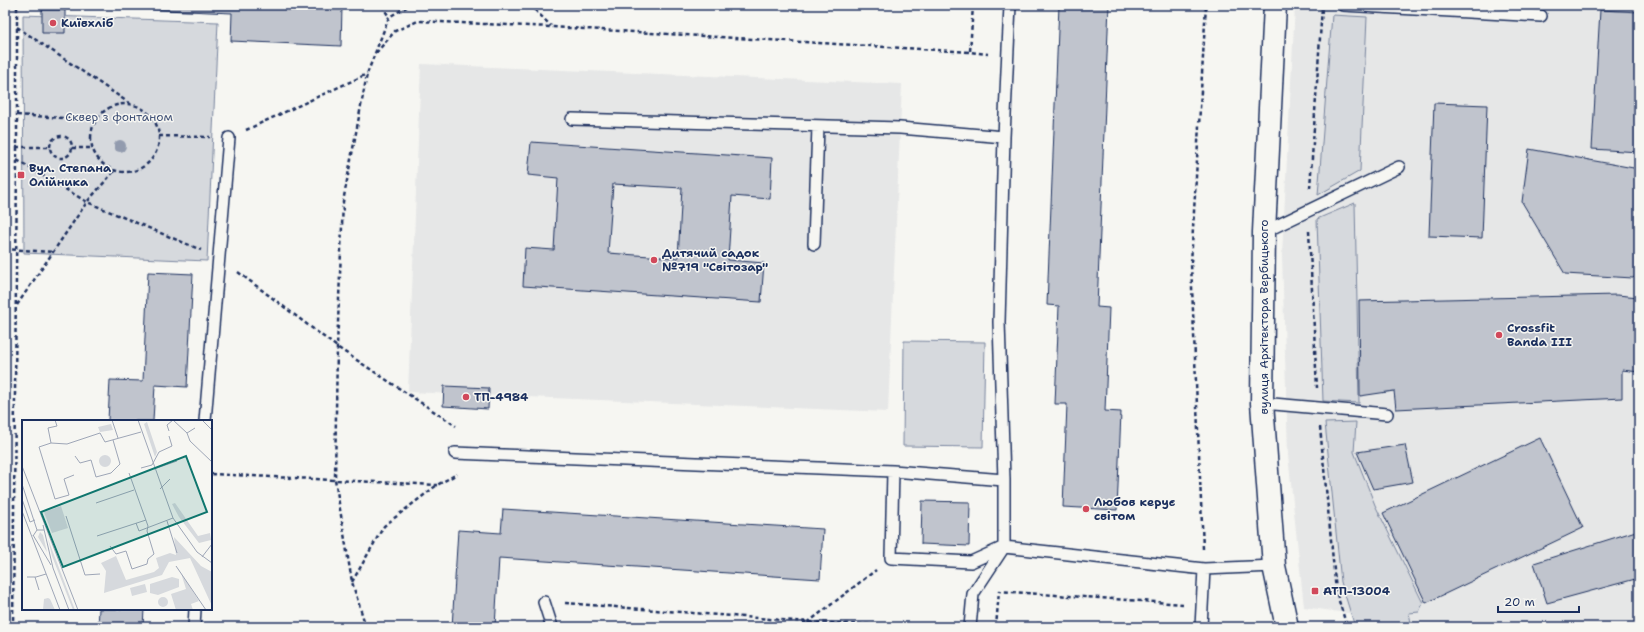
<svg xmlns="http://www.w3.org/2000/svg" width="1644" height="632" font-family="'Shantell Sans',sans-serif">
  <style>
    .built { fill: #e6e7e7 }
    .green { fill: #d6d9dd; stroke: #78849e }
    .building { fill: #c0c4cd; stroke: #1b2f5e; fill-rule: evenodd }
    .lines { fill: none; stroke-linecap: round; stroke-linejoin: round }
    .lane-casing { stroke: #1b2f5e; stroke-width: 14 }
    .secondary-casing { stroke: #1b2f5e; stroke-width: 25 }
    .path { stroke: #1b2f5e; stroke-width: 2.5; stroke-dasharray: 4 3; stroke-linecap: butt }
    .lane { stroke: #f6f6f2; stroke-width: 11 }
    .secondary { stroke: #f6f6f2; stroke-width: 22 }
    .tree { fill: #929bae }
    .poi-dot { fill: #d1495b; stroke: #f6f6f2; stroke-width: 1.5 }
    .labels { text-anchor: middle; dominant-baseline: central; stroke-width: 3; stroke-linejoin: round; paint-order: stroke }
    .poi-label { font-size: 12px; font-weight: bold; fill: #1b2f5e; stroke: #f6f6f2; text-anchor: start }
    .park-label { font-size: 12px; fill: #405177; stroke: #f6f6f2 }
    .street-label { font-size: 12px; fill: #1b2f5e; stroke: #f6f6f2 }
    .inset-road { fill: none; stroke: #9ea6b7; stroke-width: 1 }
    .view { fill: #0f766e; fill-opacity: 0.15; stroke: #0f766e; stroke-width: 2 }
    .inset-edge { fill: none; stroke: #1b2f5e; stroke-width: 2 }
  </style>
  <rect width="100%" height="100%" fill="#f6f6f2"/>
  <filter id="ink" filterUnits="userSpaceOnUse"><feTurbulence type="fractalNoise" baseFrequency=".025" numOctaves="2"/><feDisplacementMap in="SourceGraphic" scale="8" xChannelSelector="R" yChannelSelector="G"/><feConvolveMatrix kernelMatrix="1 2 1 2 8 2 1 2 1" color-interpolation-filters="sRGB"/></filter>
  <g filter="url(#ink)">
    <path class="built" d="M1295,5H1639V627H1385L1383,618L1304,607L1288,455L1282,255Z
      M421,64L902,84L888,412L408,392Z"/>
    <path class="green" d="M23,15L218,22L207,261L24,253Z
      M1332,15L1367,17L1360,171L1318,195Z
      M1355,203L1359,403L1323,401L1317,219Z
      M904,341L985,342L983,447L903,446Z
      M1356,422L1354,452L1375,505L1423,603L1419,612L1409,613L1412,627H1355L1341,582L1325,423Z"/>
    <path class="building" d="M119,5H280L342,7L341,46L231,41L232,13L119,8Z
      M1059,5H1109L1097,307L1109,308L1105,411L1121,412L1117,510L1063,507L1067,404H1055L1059,306L1047,305Z
      M42,10H65V33H42Z
      M1600,10L1639,12V152L1592,149Z
      M1434,103L1487,105L1482,238L1429,236Z
      M531,142L772,158L770,199L732,196L728,260L764,263L761,302L523,286L525,248L554,250L558,178L528,175ZM613,184L682,188L678,258L608,253Z
      M1529,149L1639,169V273L1633,278L1565,274L1522,202Z
      M148,272L193,274L187,387L155,385L153,421H108L110,380L143,381Z
      M1617,295L1639,297V372L1622,370V398L1396,409L1394,391L1360,396L1359,301Z
      M444,386L489,388L488,409L443,406Z
      M1540,438L1583,528L1426,603L1383,513Z
      M1405,445L1413,482L1373,489L1357,452Z
      M922,501L970,502L969,546L921,544Z
      M503,509L823,529L820,579L499,558L495,627H452L458,530L501,533Z
      M1639,530V578L1547,603L1534,563Z
      M99,609H144L143,627H98Z
      M1037,623L1086,627H1037Z"/>
    <g class="lines">
      <defs>
        <path id="lane" d="M1343,5L1541,16
          M572,119L900,128L1004,137
          M1264,232L1399,167
          M814,244L818,126
          M1262,403L1387,414
          M205,421L229,138
          M455,453L893,471L1004,480
          M893,471L891,558L971,562L1004,547L1204,569L1274,566
          M544,602L552,627
          M194,627L195,609
          M970,627L973,594L1004,547V480L999,322L1004,137L1010,5
          M1201,627L1204,569"/>
        <path id="secondary" d="M1275,5L1264,232L1262,403L1274,566L1287,627"/>
      </defs>
      <use href="#lane" class="lane-casing"/>
      <use href="#secondary" class="secondary-casing"/>
      <path class="path" d="M382,5L389,17
        M530,5L551,26
        M973,5L970,52L988,54
        M17,27L129,103
        M376,53L395,31L418,21L552,27L970,52
        M91 138a34 34 0 1 1 68 0a34 34 0 1 1-68 0Z
        M17,115L96,120
        M246,130L367,74
        M159,136L210,137
        M50 147a11 11 0 1 1 22 0a11 11 0 1 1-22 0Z
        M16,147H50
        M72,148H93
        M17,160L87,202L201,250
        M1310,188L1322,7
        M1309,231L1317,388
        M5,249L54,252
        M238,272L337,347L456,426
        M17,305L87,202L115,170
        M1320,427L1336,591L1347,627
        M211,474L437,485
        M1203,549L1191,263L1206,5
        M352,582L384,526L437,485L457,474
        M565,603L808,622L918,627
        M13,627L17,160V5
        M366,627L352,582L335,479L337,347L343,202L367,74L389,17L410,5
        M802,627L876,570
        M996,627L999,591L1183,604"/>
      <use href="#lane" class="lane"/>
      <use href="#secondary" class="secondary"/>
    </g>
    <circle class="tree" cx="120" cy="146" r="6"/>
  </g>
  <g class="poi-dot">
    <circle cx="53" cy="23" r="4"/>
    <rect x="17" y="171" width="8" height="8" rx="2"/>
    <circle cx="654" cy="260" r="4"/>
    <circle cx="1499" cy="335" r="4"/>
    <circle cx="466" cy="397" r="4"/>
    <circle cx="1086" cy="509" r="4"/>
    <rect x="1311" y="587" width="8" height="8" rx="2"/>
  </g>
  <g class="labels">
    <g class="poi-label">
      <text x="61" y="23">Київхліб</text>
      <text x="29" y="168">Вул. Степана<tspan x="29" dy="14">Олійника</tspan></text>
      <text x="662" y="253">Дитячий садок<tspan x="662" dy="14">№719 "Світозар"</tspan></text>
      <text x="1507" y="328">Crossfit<tspan x="1507" dy="14">Banda III</tspan></text>
      <text x="474" y="397">ТП-4984</text>
      <text x="1094" y="502">Любов керує<tspan x="1094" dy="14">світом</tspan></text>
      <text x="1323" y="591">АТП-13004</text>
    </g>
    <g class="park-label">
      <text x="119" y="117">Сквер з фонтаном</text>
    </g>
    <g class="street-label">
      <text transform="translate(1264 317) rotate(-90)">вулиця Архітектора Вербицького</text>
    </g>
  </g>
  <g transform="translate(22 420)">
    <rect width="190" height="190" fill="#f6f6f2"/>
    <path d="M125,2L135,32L133,37L122,4ZM89,4L91,10L78,12L76,7ZM77 41a6 6 0 1 1 12 0a6 6 0 1 1-12 0ZM153,83L176,116L188,113L189,120L177,123L157,97L150,84ZM39,86L46,108L30,113L22,92ZM18,112L21,115L25,132L16,117ZM152,117L179,146L190,152V186L168,138L147,142L140,155L82,173L84,151L79,143L94,136L104,160L132,152L137,148L134,138L148,133L154,135ZM26,119L53,190H51L30,136ZM159,153L177,181L169,184L171,190H154L149,174L164,169ZM150,157L157,159V167L136,175L128,173V164ZM123,164L125,172L110,176L108,168ZM136 182a5 5 0 1 1 10 0a5 5 0 1 1-10 0ZM26,178L28,179L33,190H21L22,179Z" fill="#d6d9dd"/>
    <path class="inset-road" d="M90,0L96,18M116,0L151,98L175,132L190,143M180,0L190,10M147,11L145,5L151,0L165,13L173,8M165,13L168,21L190,42M29,23L26,8L35,6L33,0M53,36L58,43L69,40L74,57L89,53L98,44L91,20M0,46L56,190M119,48L130,45L137,32L150,26L147,16M132,49L155,41M52,55L42,59L47,75L33,79L17,27L29,23L45,24L78,13L83,22L119,12M0,64L15,110M138,69L148,59M0,79L8,102L13,100M74,83L112,70M0,91L38,190M44,96L63,155L78,154M145,101L155,133M114,103L117,111L151,98M21,105L31,148L47,190M11,115L29,145M11,116L15,110H22M75,116L124,100M88,126L94,134L104,131L110,149L125,144L126,139L132,134L125,111L126,106L107,53M180,137L190,124M154,146L184,190M5,157H14L24,154M13,157L17,170"/>
    <path class="view" d="M164,36L185,92L41,147L19,92Z"/>
    <rect width="190" height="190" class="inset-edge"/>
  </g>
  <rect width="1644" height="632" fill="none" stroke="#f6f6f2" stroke-width="20"/>
  <rect x="10" y="10" width="1624" height="612" fill="none" stroke="#1b2f5e" stroke-width="1.5" filter="url(#ink)"/>
  <path d="M1498 606v6h81v-6" fill="none" stroke="#1b2f5e" stroke-width="2"/>
  <text x="1504" y="606" font-size="12" fill="#1b2f5e" stroke="#f6f6f2" stroke-width="3" paint-order="stroke">20 m</text>
</svg>
